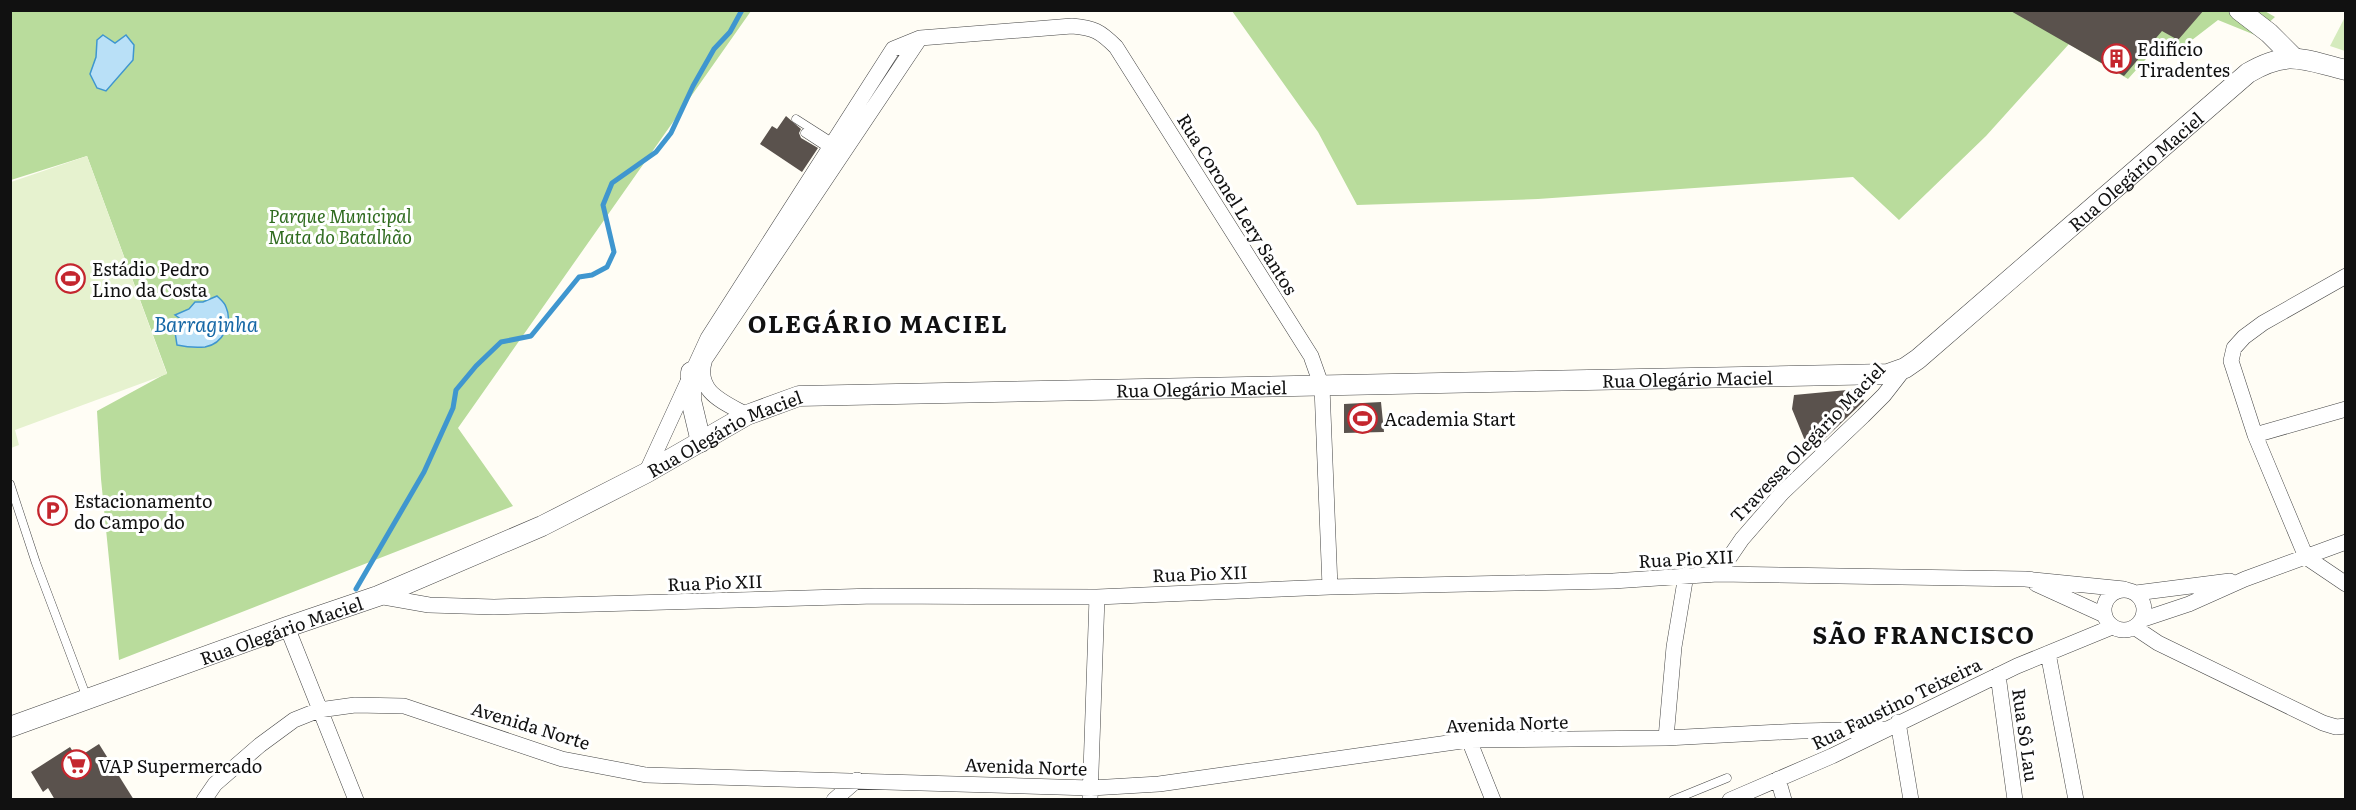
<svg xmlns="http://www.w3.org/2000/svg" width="2356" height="810" font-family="Literata,serif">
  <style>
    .green { fill: #d5ebbd }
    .forest { fill: #b9dc9c }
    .pitch { fill: #e6f2cf }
    .water { fill: #b9e0f7; stroke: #3f96cf; stroke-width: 1.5 }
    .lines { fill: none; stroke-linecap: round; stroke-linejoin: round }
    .stream { stroke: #3f96cf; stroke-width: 5 }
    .building { fill: #5a524d }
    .service-casing { stroke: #444; stroke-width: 9 }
    .minor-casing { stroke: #444; stroke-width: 16 }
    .tertiary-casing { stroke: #444; stroke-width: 21 }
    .service { stroke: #fff; stroke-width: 8 }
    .minor { stroke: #fff; stroke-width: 15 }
    .tertiary { stroke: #fff; stroke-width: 20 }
    .labels { text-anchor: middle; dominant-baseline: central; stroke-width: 6; stroke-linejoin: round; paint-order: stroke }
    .poi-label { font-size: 18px; fill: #111; stroke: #fff; text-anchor: start }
    .street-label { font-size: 18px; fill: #111; stroke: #fff }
    .park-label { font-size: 18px; font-style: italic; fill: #2f6b1f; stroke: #fff }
    .water-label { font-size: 20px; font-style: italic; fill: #1768a6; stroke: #fff }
    .district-label { font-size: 24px; font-weight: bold; letter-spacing: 1.5px; fill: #111; stroke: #fff }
  </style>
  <rect width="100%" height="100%" fill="#fffdf5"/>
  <path class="green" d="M2345,17V51L2330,46Z"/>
  <path class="forest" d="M2263,10L2275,17L2255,35L2218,20L2179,50L2163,40L2128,79L2069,44L1986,136L1899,220L1853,177L1538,199L1357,205L1318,132L1232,11Z
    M11,11H751L458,428L513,506L119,660L101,479L97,411L167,373L87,156L11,180Z"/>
  <path class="pitch" d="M87,156L167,374L15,430L19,445L11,448V182Z"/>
  <path class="water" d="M103,35L115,43L126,35L134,45L133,60L106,91L97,88L90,74L96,57L97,40Z
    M217,296C220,299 225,303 226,307C233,323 223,344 205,347C195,348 186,347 177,345L175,332L182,320L175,315L189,309L195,302H203Z"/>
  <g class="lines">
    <path class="stream" d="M356,589L424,472L453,408L456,390L476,366L501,342L531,336L579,277L592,275L607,267L614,252L603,205L612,183L656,152L671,133L693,86L714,49L730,32L742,10"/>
  </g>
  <path class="building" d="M2009,10H2204L2178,40L2162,31L2124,76Z
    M786,116L801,129L799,133L801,138L818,148L802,172L760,144L772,126L777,129Z
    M1858,389L1864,401L1810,453L1792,409L1794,395Z
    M1381,402L1384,432L1344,433V404Z
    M99,744L134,800H55L48,788L43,792L31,772L70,747L77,758Z"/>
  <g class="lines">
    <defs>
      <path id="service" d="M796,119L832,142
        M805,133L828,148
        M10,484L36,563L87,698
        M1673,800L1727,778"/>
      <path id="minor" d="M2346,276L2263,323L2244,337L2234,348L2231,361L2255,435L2306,557L2346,584
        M747,415C724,402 694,392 705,359L920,38
        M2255,435L2346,409
        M646,473L708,338L893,49L920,38L1072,26C1094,28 1100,31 1116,47L1311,356L1322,387L1330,587
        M1718,574L1742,539L1782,493L1863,416L1884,395L1905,368
        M2036,584L2104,615
        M2104 610a20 20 0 1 1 40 0a20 20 0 1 1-40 0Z
        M2136,593L2230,581
        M378,596L429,605L494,607L875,596L1097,597L1330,587L1613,581L1718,574L2025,579L2124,589
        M2141,620L2189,604L2245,579L2346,542
        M287,627L356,800
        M2134,627L2158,643L2323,723L2336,727L2346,726
        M2048,653L2076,800
        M1998,675L2015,800
        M1898,722L1911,800
        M1666,738L1674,647L1686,575
        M1469,740L1493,800
        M1778,779L1784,800
        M204,800L215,784L260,745L294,720L319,710L355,705L404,706L562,759L646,775L1091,788L1159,784L1469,740L1666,738L1801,731L1885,729
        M834,800L857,780
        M1090,800L1097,597
        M1730,800L1832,756L2017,666L2112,627"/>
      <g id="tertiary">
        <path d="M2239,10L2269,33L2293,57"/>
        <path d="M691,372V400L701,442"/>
        <path id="s1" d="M10,727L287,627L378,596L542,526L646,473L747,415L799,396L1888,374L1905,368L1918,359L2248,73C2289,49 2303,60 2346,70"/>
      </g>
    </defs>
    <use href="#service" class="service-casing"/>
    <use href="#minor" class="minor-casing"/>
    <use href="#tertiary" class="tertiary-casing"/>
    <use href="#service" class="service"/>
    <use href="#minor" class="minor"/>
    <use href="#tertiary" class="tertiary"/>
  </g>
  <defs>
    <symbol id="building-ring" viewBox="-11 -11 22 22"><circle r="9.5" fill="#fff" stroke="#c4262e" stroke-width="1.5"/><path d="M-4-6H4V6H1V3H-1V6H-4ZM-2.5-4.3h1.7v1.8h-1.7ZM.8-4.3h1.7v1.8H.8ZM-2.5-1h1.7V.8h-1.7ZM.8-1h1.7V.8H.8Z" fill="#c4262e"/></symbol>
    <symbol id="stadium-ring" viewBox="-11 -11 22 22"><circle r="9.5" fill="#fff" stroke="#c4262e" stroke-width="1.5"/><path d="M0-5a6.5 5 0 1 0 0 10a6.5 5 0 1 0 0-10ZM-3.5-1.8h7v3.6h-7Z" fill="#c4262e"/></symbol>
    <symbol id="parking-ring" viewBox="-11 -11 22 22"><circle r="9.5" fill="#fff" stroke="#c4262e" stroke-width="1.5"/><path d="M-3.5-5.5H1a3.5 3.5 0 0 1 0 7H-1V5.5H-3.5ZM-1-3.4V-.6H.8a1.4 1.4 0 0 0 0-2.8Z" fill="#c4262e"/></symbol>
    <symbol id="supermarket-ring" viewBox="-11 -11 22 22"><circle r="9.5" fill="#fff" stroke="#c4262e" stroke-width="1.5"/><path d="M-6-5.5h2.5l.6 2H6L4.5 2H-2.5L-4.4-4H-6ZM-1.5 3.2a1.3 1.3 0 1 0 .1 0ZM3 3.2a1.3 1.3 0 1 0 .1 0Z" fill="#c4262e"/></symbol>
  </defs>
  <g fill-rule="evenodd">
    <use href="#building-ring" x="2100" y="42" width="33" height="33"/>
    <use href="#stadium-ring" x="54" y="262" width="33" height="33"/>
    <use href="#stadium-ring" x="1346" y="402" width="33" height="33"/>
    <use href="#parking-ring" x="36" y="494" width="33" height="33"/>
    <use href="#supermarket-ring" x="60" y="748" width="33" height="33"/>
  </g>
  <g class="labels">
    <g class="poi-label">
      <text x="2137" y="48">Edifício<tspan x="2137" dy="21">Tiradentes</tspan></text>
      <text x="92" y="268">Estádio Pedro<tspan x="92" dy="21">Lino da Costa</tspan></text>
      <text x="1384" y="418">Academia Start</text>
      <text x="74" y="500">Estacionamento<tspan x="74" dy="21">do Campo do</tspan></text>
      <text x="98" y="765">VAP Supermercado</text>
    </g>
    <g class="street-label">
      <text stroke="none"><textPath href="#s1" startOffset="2268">Rua Olegário Maciel</textPath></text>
      <text transform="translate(1238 204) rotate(58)">Rua Coronel Lery Santos</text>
      <text stroke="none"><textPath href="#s1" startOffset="1746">Rua Olegário Maciel</textPath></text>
      <text stroke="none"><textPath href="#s1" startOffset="1260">Rua Olegário Maciel</textPath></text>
      <text stroke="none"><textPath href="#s1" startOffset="774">Rua Olegário Maciel</textPath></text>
      <text transform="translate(1807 442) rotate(-46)">Travessa Olegário Maciel</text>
      <text transform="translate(1686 558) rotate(-3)">Rua Pio XII</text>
      <text transform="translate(1200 573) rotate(-2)">Rua Pio XII</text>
      <text transform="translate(715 582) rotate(-2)">Rua Pio XII</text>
      <text stroke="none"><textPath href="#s1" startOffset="288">Rua Olegário Maciel</textPath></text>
      <text transform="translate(1896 703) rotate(-26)">Rua Faustino Teixeira</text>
      <text transform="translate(1507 723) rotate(-2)">Avenida Norte</text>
      <text transform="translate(531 725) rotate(17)">Avenida Norte</text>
      <text transform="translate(2026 735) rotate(82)">Rua Sô Lau</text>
      <text transform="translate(1026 766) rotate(2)">Avenida Norte</text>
    </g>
    <g class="park-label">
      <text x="340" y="215">Parque Municipal<tspan x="340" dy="21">Mata do Batalhão</tspan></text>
    </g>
    <g class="water-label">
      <text x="206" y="323">Barraginha</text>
    </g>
    <g class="district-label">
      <text x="878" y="322">OLEGÁRIO MACIEL</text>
      <text x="1924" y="633">SÃO FRANCISCO</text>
    </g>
  </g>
  <rect width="2356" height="810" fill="none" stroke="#111111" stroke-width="24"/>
</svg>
